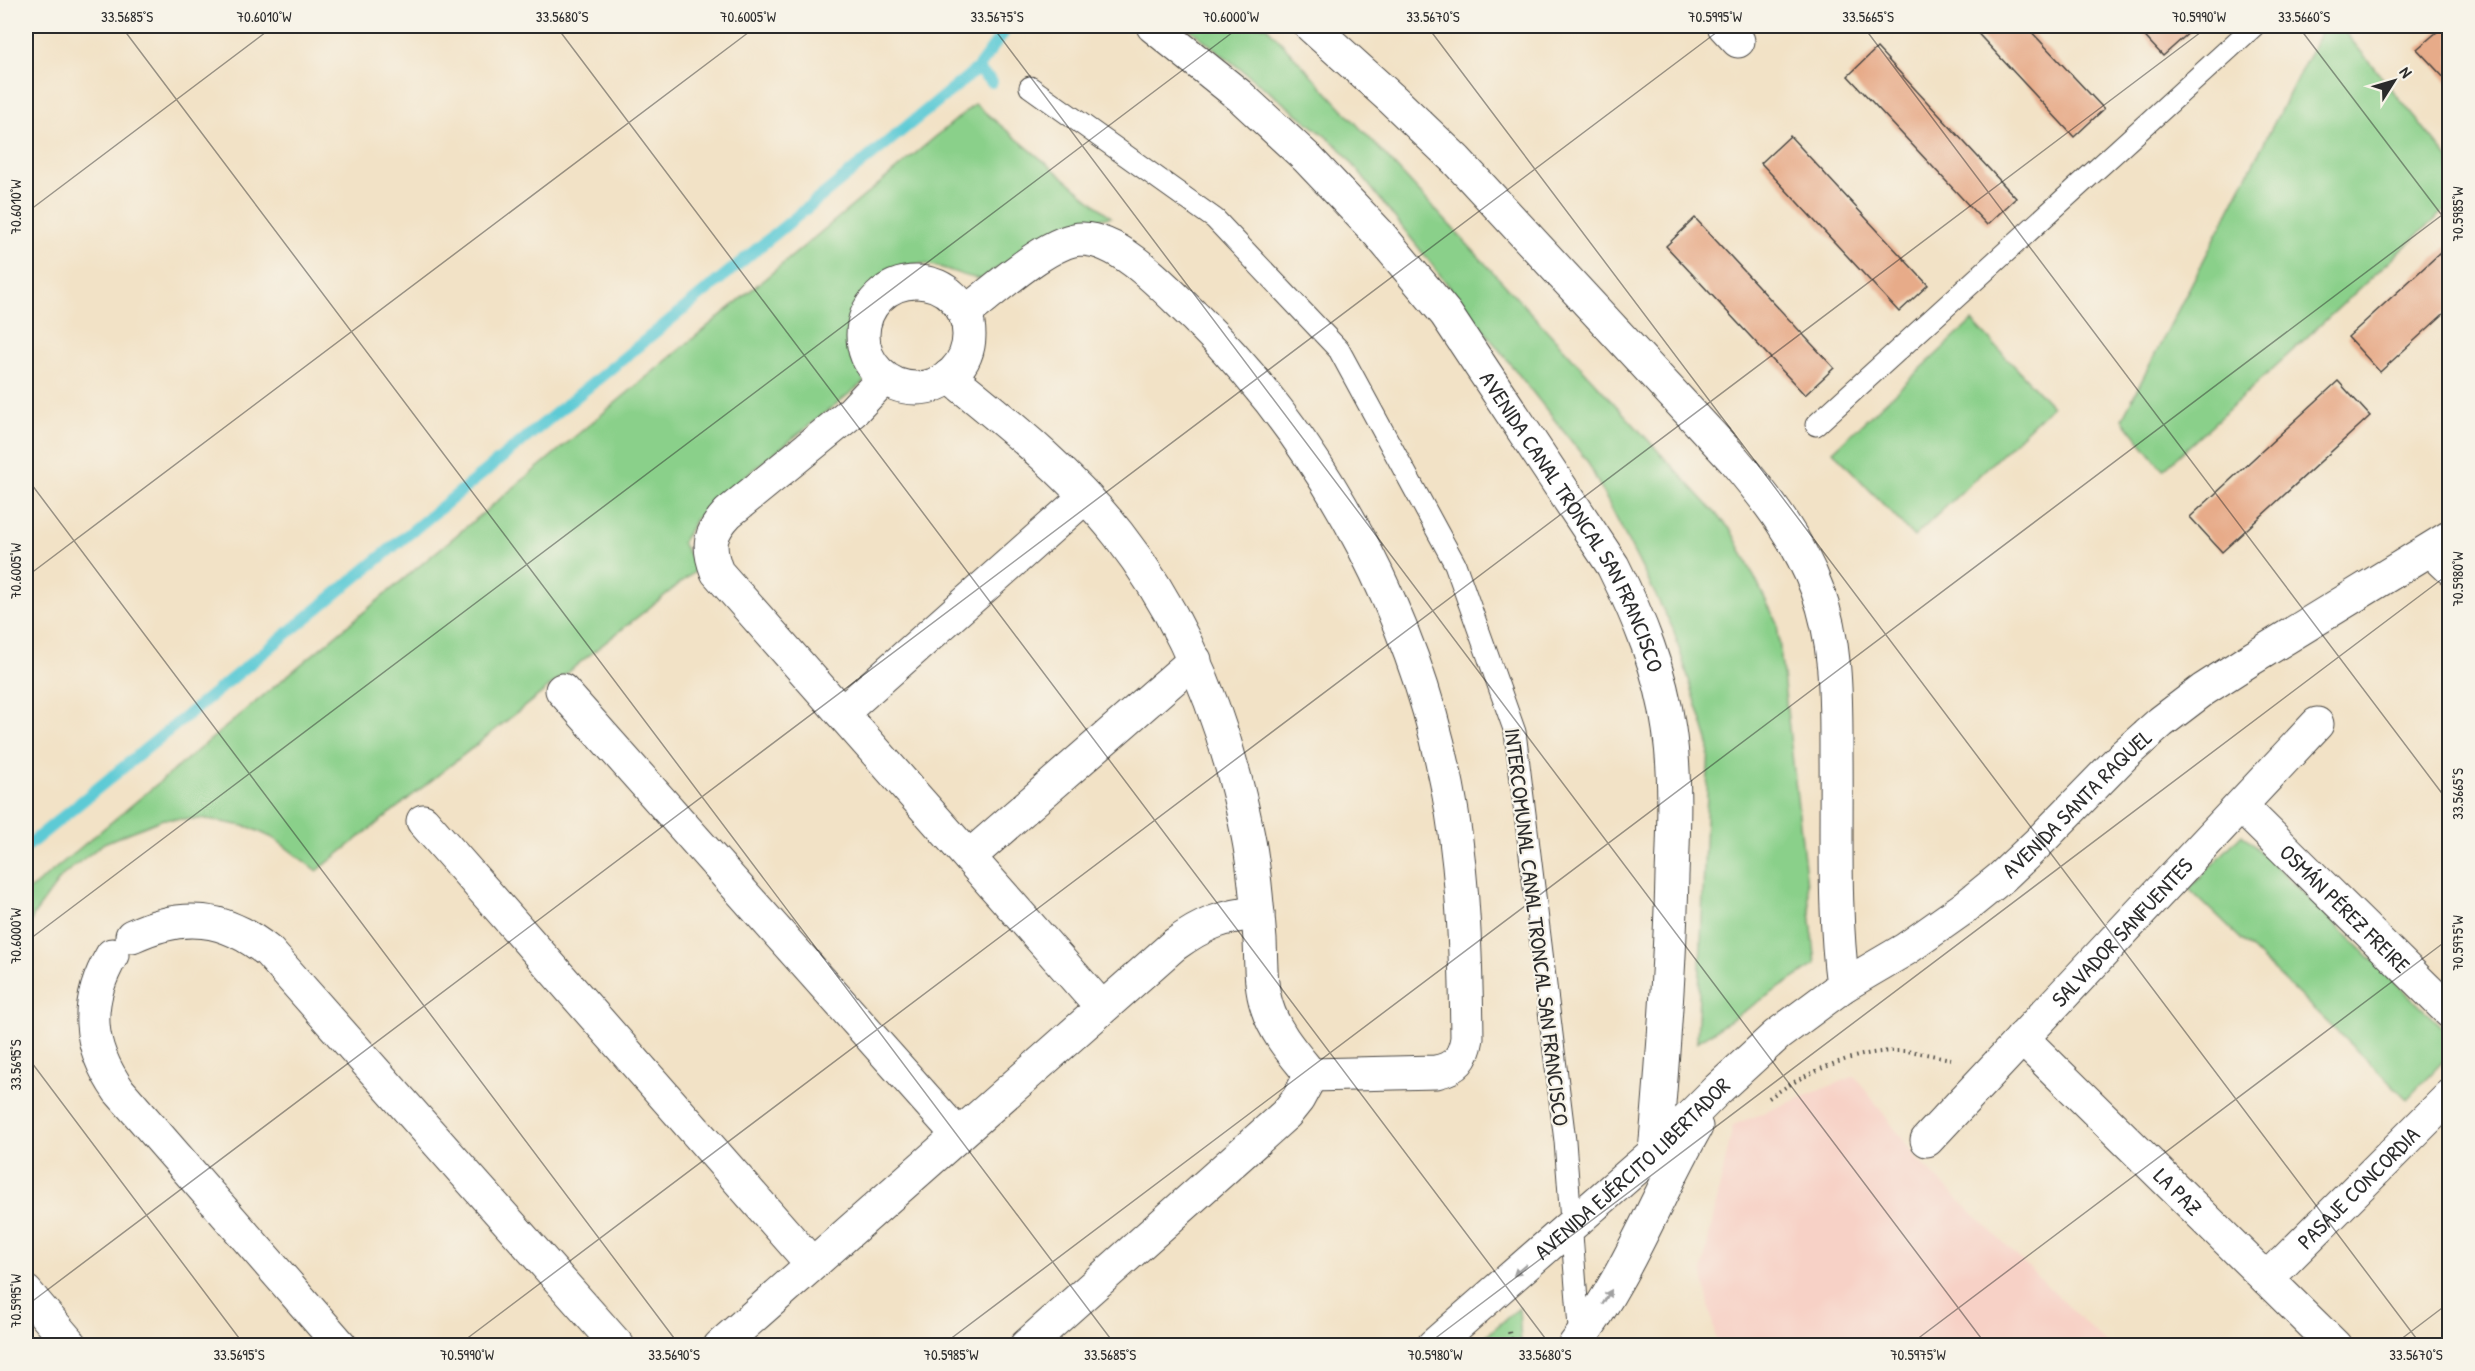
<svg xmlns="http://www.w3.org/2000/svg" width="2475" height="1371" font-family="'Patrick Hand',sans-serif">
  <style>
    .built { fill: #f7d1c6 }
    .green { fill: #8ad08a; stroke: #5a7e5a; stroke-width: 1.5 }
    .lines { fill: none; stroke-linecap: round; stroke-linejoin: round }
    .stream { stroke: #5dcad5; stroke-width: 12 }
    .building { fill: #e7ab89 }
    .lane-casing { stroke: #494642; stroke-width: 23 }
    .street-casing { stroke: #494642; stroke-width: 35 }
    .secondary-casing { stroke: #494642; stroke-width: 35 }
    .path { stroke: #494642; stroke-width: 4; stroke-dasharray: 1.5 4.5; stroke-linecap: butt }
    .lane { stroke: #fff; stroke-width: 21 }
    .street { stroke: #fff; stroke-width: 33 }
    .secondary { stroke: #fff; stroke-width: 33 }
    .oneway { fill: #a0a0a0 }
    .ticks { fill: none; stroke: #2b2b2b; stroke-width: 1.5; stroke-opacity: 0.45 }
    .labels { text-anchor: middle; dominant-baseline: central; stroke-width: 4.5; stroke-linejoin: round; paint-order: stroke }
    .street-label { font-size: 22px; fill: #2b2b2b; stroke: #f7f3e8 }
    .neatline { fill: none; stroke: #2b2b2b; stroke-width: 2 }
    .ticks-label { font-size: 15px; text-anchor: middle; fill: #2b2b2b }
  </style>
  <rect width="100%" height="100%" fill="#f7f3e8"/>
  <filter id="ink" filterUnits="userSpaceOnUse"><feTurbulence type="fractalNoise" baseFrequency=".0167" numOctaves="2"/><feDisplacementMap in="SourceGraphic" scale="12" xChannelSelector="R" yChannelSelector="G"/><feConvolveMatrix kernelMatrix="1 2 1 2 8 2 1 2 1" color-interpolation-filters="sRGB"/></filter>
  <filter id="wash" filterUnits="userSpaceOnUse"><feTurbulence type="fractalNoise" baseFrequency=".008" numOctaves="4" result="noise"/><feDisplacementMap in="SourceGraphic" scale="24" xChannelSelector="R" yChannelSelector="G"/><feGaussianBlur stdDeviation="1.35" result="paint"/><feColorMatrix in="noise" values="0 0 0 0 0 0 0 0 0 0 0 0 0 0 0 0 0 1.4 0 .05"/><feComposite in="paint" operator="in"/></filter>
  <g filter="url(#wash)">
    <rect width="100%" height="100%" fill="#f2e2c6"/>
    <path class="built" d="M1855,1076L1919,1161L2108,1345H1717L1702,1270L1733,1125Z"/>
    <path class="green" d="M1186,26H1266L1731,530L1777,623L1816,964L1697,1042L1709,744L1673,629L1587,461L1339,147Z
      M2324,26H2340L2449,159V206L2163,470L2122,419Z
      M975,104L1111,217L1066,225L981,279C960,277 946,266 924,264C911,262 895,270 885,278C876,285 861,297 858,308C853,326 861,364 864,382L720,496L696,519L682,543L698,569L317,871L275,839L249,827L206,819H163L104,843L62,876L33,916L26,936V893Z
      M1972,321L2052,406L1914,537L1833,451Z
      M2242,834L2449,1034V1055L2407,1099L2189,889Z
      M1519,1308L1521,1345H1475Z"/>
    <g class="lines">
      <path class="stream" d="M992,82L977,69L1004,32V26
        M26,847L977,69"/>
    </g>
    <g id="blocks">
      <path class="building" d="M1971,26H2026L2104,109L2074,137Z
        M2135,26H2190L2193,29L2163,56Z
        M2444,26H2450V84L2417,49Z
        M1877,48L2016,198L1987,225L1848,76Z
        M1790,136L1928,285L1899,312L1761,163Z
        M1695,218L1834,368L1805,395L1666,246Z
        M2450,244V308L2380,372L2348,337Z
        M2338,381L2370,416L2222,552L2190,517Z"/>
    </g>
  </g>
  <g filter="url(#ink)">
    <use href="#blocks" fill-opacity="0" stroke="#494642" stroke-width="1.5"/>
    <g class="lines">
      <defs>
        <path id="lane" d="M1030,87L1215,219L1339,350L1455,564L1515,732L1565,1141L1580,1341
          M1816,425L2254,26"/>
        <g id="street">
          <path id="s1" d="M1153,26L1240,96L1307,158L1379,234L1446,314L1613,566C1639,618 1661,671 1669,729C1676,777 1674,826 1672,875C1670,967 1663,1060 1655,1152"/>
          <path d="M1311,26L1393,100L1456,160L1734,460C1768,500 1798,539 1817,589C1837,642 1836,699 1836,754C1837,831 1833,909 1843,986"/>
          <path d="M1724,26L1738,41"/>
          <circle cx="916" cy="335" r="53"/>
          <path d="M965,313C993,292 1049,239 1082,239C1123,240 1167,291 1195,317C1328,447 1422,628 1452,812C1464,887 1466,962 1467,1038C1464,1058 1456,1068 1436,1072L1311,1075"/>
          <path d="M949,376C1008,424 1070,473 1118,534C1187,622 1227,727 1248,836C1255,870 1257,905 1260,940C1261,962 1260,986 1267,1007C1275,1033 1294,1054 1311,1075"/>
          <path d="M884,378L852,412L728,513C709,533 707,546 717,572L1102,1008"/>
          <path d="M2431,550L2450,568"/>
          <path d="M562,690L958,1135"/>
          <path d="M842,713L1085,497"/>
          <path id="s2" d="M2241,806L2450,1012"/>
          <path d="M423,821L812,1264"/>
          <path d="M969,857L1195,660"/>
          <path d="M132,936C183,912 225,916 269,952L618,1346"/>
          <path d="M112,955C84,1003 87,1045 119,1091L341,1346"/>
          <path id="s3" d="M2022,1038L2335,1346"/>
          <path id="s4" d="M1927,1140L2317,724"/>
          <path id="s5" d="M2267,1279L2450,1096"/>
          <path d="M26,1292L72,1346"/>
          <path d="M720,1346L1174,945C1203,924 1223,916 1258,913"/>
          <path d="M1026,1346L1286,1114L1298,1099L1311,1075"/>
        </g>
        <g id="secondary">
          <path id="s6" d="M1433,1346L1655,1152L1718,1089L1777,1035L1843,986L1906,949L1964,908L2002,877L2039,842L2124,755L2161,722L2203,690L2248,661L2450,537"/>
          <path d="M1574,1346C1626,1279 1655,1200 1696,1127"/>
        </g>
      </defs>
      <use href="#lane" class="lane-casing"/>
      <use href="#street" class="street-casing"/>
      <use href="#secondary" class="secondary-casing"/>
      <path class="path" d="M1769,1098C1805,1073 1854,1050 1900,1051C1916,1051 1934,1056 1951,1059
        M1509,1332L1513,1346"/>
      <use href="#lane" class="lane"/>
      <use href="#street" class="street"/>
      <use href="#secondary" class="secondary"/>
    </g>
    <defs><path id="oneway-solid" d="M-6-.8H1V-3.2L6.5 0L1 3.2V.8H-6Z" transform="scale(1.5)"/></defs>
    <g class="oneway">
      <use href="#oneway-solid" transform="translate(1520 1270) rotate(139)"/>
      <use href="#oneway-solid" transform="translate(1607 1297) rotate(-59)"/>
    </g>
  </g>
  <path class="ticks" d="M121,26L1116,1346M556,26L1551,1346M992,26L1987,1346M1427,26L2422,1346M1863,26L2450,804M2298,26L2450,226M26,213L274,26M26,477L680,1346M26,577L757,26M26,942L1241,26M26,1055L245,1346M26,1306L1725,26M457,1346L2209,26M941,1346L2450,209M1425,1346L2450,573M1908,1346L2450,938M2392,1346L2450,1302"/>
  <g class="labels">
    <g class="street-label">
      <text stroke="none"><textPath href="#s1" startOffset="656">AVENIDA CANAL TRONCAL SAN FRANCISCO</textPath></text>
      <text stroke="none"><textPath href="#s6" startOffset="844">AVENIDA SANTA RAQUEL</textPath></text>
      <text stroke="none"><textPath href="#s2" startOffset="146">OSMÁN PÉREZ FREIRE</textPath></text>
      <text transform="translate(1537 927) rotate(83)">INTERCOMUNAL CANAL TRONCAL SAN FRANCISCO</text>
      <text stroke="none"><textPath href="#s4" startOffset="285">SALVADOR SANFUENTES</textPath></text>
      <text stroke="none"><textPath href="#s6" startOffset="267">AVENIDA EJÉRCITO LIBERTADOR</textPath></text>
      <text stroke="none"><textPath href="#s5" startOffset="129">PASAJE CONCORDIA</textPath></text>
      <text stroke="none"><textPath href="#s3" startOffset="219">LA PAZ</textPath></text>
    </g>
  </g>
  <rect width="2475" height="1371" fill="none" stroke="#f7f3e8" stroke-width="66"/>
  <g transform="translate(2394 81) rotate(53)" stroke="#f7f3e8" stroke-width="4.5" paint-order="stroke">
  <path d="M0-4.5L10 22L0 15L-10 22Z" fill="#2b2b2b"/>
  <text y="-9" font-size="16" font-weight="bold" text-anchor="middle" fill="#2b2b2b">N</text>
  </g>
  <rect x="33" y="33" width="2409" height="1305" class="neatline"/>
  <g class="ticks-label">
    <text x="127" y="22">33.5685°S</text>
    <text x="264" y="22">70.6010°W</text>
    <text x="562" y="22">33.5680°S</text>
    <text x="748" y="22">70.6005°W</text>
    <text x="997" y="22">33.5675°S</text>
    <text x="1231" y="22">70.6000°W</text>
    <text x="1433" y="22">33.5670°S</text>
    <text x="1715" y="22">70.5995°W</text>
    <text x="1868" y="22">33.5665°S</text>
    <text x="2199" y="22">70.5990°W</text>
    <text x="2304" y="22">33.5660°S</text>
    <text transform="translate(16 207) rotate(-90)" y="5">70.6010°W</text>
    <text transform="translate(2458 214) rotate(-90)" y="5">70.5985°W</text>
    <text transform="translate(16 571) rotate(-90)" y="5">70.6005°W</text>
    <text transform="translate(2458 579) rotate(-90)" y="5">70.5980°W</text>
    <text transform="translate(2458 794) rotate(-90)" y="5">33.5665°S</text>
    <text transform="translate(16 936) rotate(-90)" y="5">70.6000°W</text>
    <text transform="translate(2458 943) rotate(-90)" y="5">70.5975°W</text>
    <text transform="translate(16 1065) rotate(-90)" y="5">33.5695°S</text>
    <text transform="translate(16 1301) rotate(-90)" y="5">70.5995°W</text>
    <text x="239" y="1360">33.5695°S</text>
    <text x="467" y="1360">70.5990°W</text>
    <text x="674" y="1360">33.5690°S</text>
    <text x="951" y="1360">70.5985°W</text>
    <text x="1110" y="1360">33.5685°S</text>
    <text x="1435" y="1360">70.5980°W</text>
    <text x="1545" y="1360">33.5680°S</text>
    <text x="1918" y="1360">70.5975°W</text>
    <text x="2416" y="1360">33.5670°S</text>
  </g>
</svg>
